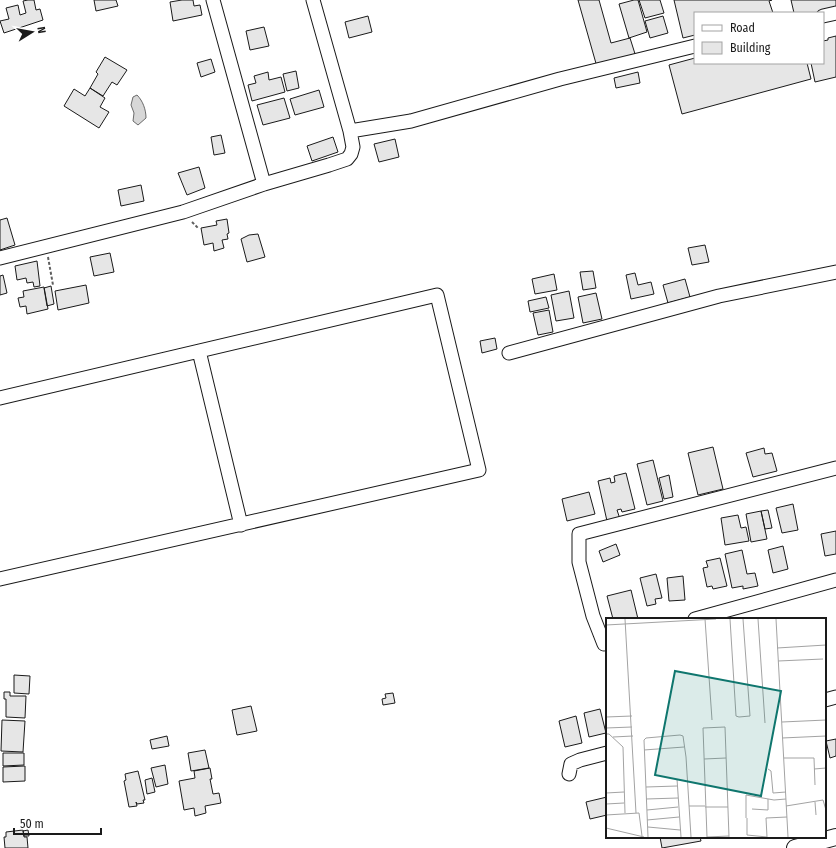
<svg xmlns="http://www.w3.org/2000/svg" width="836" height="848" font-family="'Fira Sans Condensed',sans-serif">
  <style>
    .water { fill: #d7d7d7; stroke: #6a6a6a }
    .building { fill: #e6e6e6; stroke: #1a1a1a }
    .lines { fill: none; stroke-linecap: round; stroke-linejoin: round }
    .minor-casing { stroke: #1a1a1a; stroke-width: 15 }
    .major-casing { stroke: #1a1a1a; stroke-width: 18 }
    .path { stroke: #5f5f5f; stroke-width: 2; stroke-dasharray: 3 2; stroke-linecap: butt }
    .minor { stroke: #fff; stroke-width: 13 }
    .major { stroke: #fff; stroke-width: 16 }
    .inset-road { fill: none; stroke: #a3a3a3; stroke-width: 1 }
    .view { fill: #0f766e; fill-opacity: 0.15; stroke: #0f766e; stroke-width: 2 }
    .inset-edge { fill: none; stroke: #1a1a1a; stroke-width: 2 }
  </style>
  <rect width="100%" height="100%" fill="#fff"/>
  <path class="water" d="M137,95C143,101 146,110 146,118L138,125L133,121L134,113L131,105L133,97Z"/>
  <path class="building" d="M28,0H34L36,10L40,9L43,20L4,33L0,21L9,19L6,8L18,5L20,15L26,13L23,1Z
    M94,0H116L118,6L96,11Z
    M182,0H193L194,6L200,5L202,15L173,21L170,2Z
    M578,0H599L611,43L630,38L636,57L597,67Z
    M634,0H638L647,32L629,38L619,4Z
    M639,0H660L664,13L645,18Z
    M674,0H772L769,1L773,13H695V35L683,38Z
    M791,0H836V8L816,13H794Z
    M368,16L372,32L349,38L345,22Z
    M663,16L668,33L650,38L645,21Z
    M264,27L269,46L250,50L246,31Z
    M836,36V77L815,82L811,63H823V41L828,40V38Z
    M105,57L127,70L117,85L112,82L103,96L90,88L98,74L96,72Z
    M695,58V63H807L811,79L682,114L669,65Z
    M211,59L215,72L201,77L197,63Z
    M296,71L299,88L287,91L283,74Z
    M268,72L269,80L281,77L285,92L252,101L248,85L256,83L254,76Z
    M638,72L640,83L616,88L614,78Z
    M90,88L105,98L100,107L109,112L99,128L64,106L74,89L85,96Z
    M319,90L324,107L295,115L290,99Z
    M284,98L290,118L263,125L257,105Z
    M221,135L225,153L214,155L211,137Z
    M333,137L338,152L312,161L307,146Z
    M395,139L399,157L379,162L374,144Z
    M199,167L205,188L187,195L178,173Z
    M141,185L144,201L121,206L118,190Z
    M7,218L15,245L0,250V220Z
    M227,219L229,233L227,234L228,239L222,240L224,248L214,251L213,243L204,245L201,228L217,225L216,221Z
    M258,234L265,257L247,262L241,239L249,235Z
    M705,245L709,262L692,265L688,248Z
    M110,253L114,272L94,276L90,257Z
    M37,261L40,286L34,287L33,282L27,283L26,278L17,280L15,266Z
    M593,271L596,288L583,290L580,272Z
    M635,273L638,285L651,282L654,294L631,299L626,275Z
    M554,274L557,290L535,294L532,279Z
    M3,275L7,293L0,295V276Z
    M685,279L690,297L668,303L663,285Z
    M86,285L89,303L58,310L55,291Z
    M51,286L54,304L47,306L44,288Z
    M44,287L48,309L27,314L26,306L20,307L18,298L24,297L23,291Z
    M569,291L574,318L556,321L551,295Z
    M596,293L602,319L583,323L578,297Z
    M546,297L549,308L530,312L528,301Z
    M549,310L553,332L538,335L533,313Z
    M495,338L497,349L482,353L480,341Z
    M713,447L723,489L698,495L688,453Z
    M764,448L765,454L772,453L777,471L753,477L746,453Z
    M653,460L663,501L647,505L637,464Z
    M626,473L635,509L622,512L621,509L617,510L620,519L607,521L598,481L610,478L611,483L615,482L614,476Z
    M669,475L673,497L664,499L659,478Z
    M589,492L595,514L567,521L562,499Z
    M793,504L798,530L782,533L776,508Z
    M768,510L772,528L765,529L761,511Z
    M761,511L767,539L751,542L746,514Z
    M738,515L741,528L746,527L749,541L725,545L721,518Z
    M836,531V554L825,556L821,534Z
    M616,544L620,555L603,562L599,551Z
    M783,546L788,569L773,573L768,550Z
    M742,550L747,574L755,573L758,586L743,589V586L732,588L725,554Z
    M720,558L727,586L713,589L712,586L707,587L703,568L708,567L706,561Z
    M656,574L662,598L655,599L656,604L647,606L640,578Z
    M683,576L685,600L669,601L667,578Z
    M631,590L638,619H613L607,596Z
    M14,675L30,676L29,694L14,693Z
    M4,692H10V696H26L25,718L6,717V699H4Z
    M393,693L395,703L383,705L382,699L386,698L385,694Z
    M251,706L257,731L237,735L232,710Z
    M600,709L606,733L589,737L584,713Z
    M576,716L582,743L565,747L559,721Z
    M2,720L25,721L23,752L1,751Z
    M167,736L169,746L152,749L150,740Z
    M836,739V756L830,758L826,741Z
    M205,750L209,768L191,771L188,753Z
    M3,753H24V765L3,766Z
    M165,765L168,784L156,787L151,768Z
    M25,766V781L3,782V767Z
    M210,768L212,779H210L213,794L219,793L221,803L205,806L206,813L195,816L194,808L184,810L179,781L195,778L194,771Z
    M138,771L145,800H143L144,803L137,804L136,802L137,806L129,807L124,781L126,780L125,774Z
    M152,778L155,792L147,794L145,780Z
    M607,797V815L590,819L586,802Z
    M23,830L24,837H27L28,848H5L4,837H6V832Z
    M28,830L29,836H24L23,831Z
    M660,837H700L701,841L662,848Z"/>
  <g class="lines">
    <defs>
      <path id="minor" d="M213,0L264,184
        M823,16L836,13
        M350,131L411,121L560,79L695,46
        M0,258L183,212L264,184L329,165L347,159L351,154L353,147L350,131L313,0
        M199,351L241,525
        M509,353L719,296L836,272
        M0,398L437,295L479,470L0,579
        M695,619L836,580
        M607,643L604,644L593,616L579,562V534L836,468
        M825,700L836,697
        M569,774L571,764L580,760L607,753"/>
      <path id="major" d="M795,848L836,837"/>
    </defs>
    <use href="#minor" class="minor-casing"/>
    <use href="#major" class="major-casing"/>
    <path class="path" d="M192,222L199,229
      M48,257L53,285"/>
    <use href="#minor" class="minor"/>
    <use href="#major" class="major"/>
  </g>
  <g transform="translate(606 618)">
    <rect width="220" height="220" fill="#fff"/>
    <path class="inset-road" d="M19,1L30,195M99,1L106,102M124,1L130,98L133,99L144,98L137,1M152,1L159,105M170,1L182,219M0,7L110,1M171,30L220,27M172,43L217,41M0,99L26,98M176,104L220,102M0,110L26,109M0,116H3L17,129L19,195M7,119L27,118M176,120L220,118M38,132L78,129M178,140H208L209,167M98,141L120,140M162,151L165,153L167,175L180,174M208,151L220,150M71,161L75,219M40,169L71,168M0,175L18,174M40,181L72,180M209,184L210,197M0,186L18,185M83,188H99M180,188L217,182L220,192M99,189H122M146,191L162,192V181M41,192L72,189M0,197L33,195L36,218M140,200V177L168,182L180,181M141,200V217L161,219L160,200L181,199M41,202L73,199M42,209L74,212M0,210L38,219M42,219L38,122L40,120L74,117L77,118L80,139L85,219M101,219L97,110L119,109L123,219M101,219L123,218"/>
    <path class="view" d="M69,53L175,73L155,178L49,157Z"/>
    <rect width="220" height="220" class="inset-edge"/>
  </g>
  <rect x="694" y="12" width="130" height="52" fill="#ffffff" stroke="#a3a3a3"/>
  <rect x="702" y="25" width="20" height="6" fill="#ffffff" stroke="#a3a3a3"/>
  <text x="730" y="32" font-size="12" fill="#1a1a1a">Road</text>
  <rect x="702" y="42" width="20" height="12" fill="#e6e6e6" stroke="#a3a3a3"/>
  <text x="730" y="52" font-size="12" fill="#1a1a1a">Building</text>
  <g transform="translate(32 32) rotate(79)" stroke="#ffffff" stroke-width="3" paint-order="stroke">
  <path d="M0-3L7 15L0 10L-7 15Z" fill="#1a1a1a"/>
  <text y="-6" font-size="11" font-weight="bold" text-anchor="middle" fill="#1a1a1a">N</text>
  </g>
  <path d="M14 828v6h87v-6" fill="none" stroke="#1a1a1a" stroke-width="2"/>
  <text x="20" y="828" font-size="12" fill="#1a1a1a" stroke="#ffffff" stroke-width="3" paint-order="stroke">50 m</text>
</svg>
